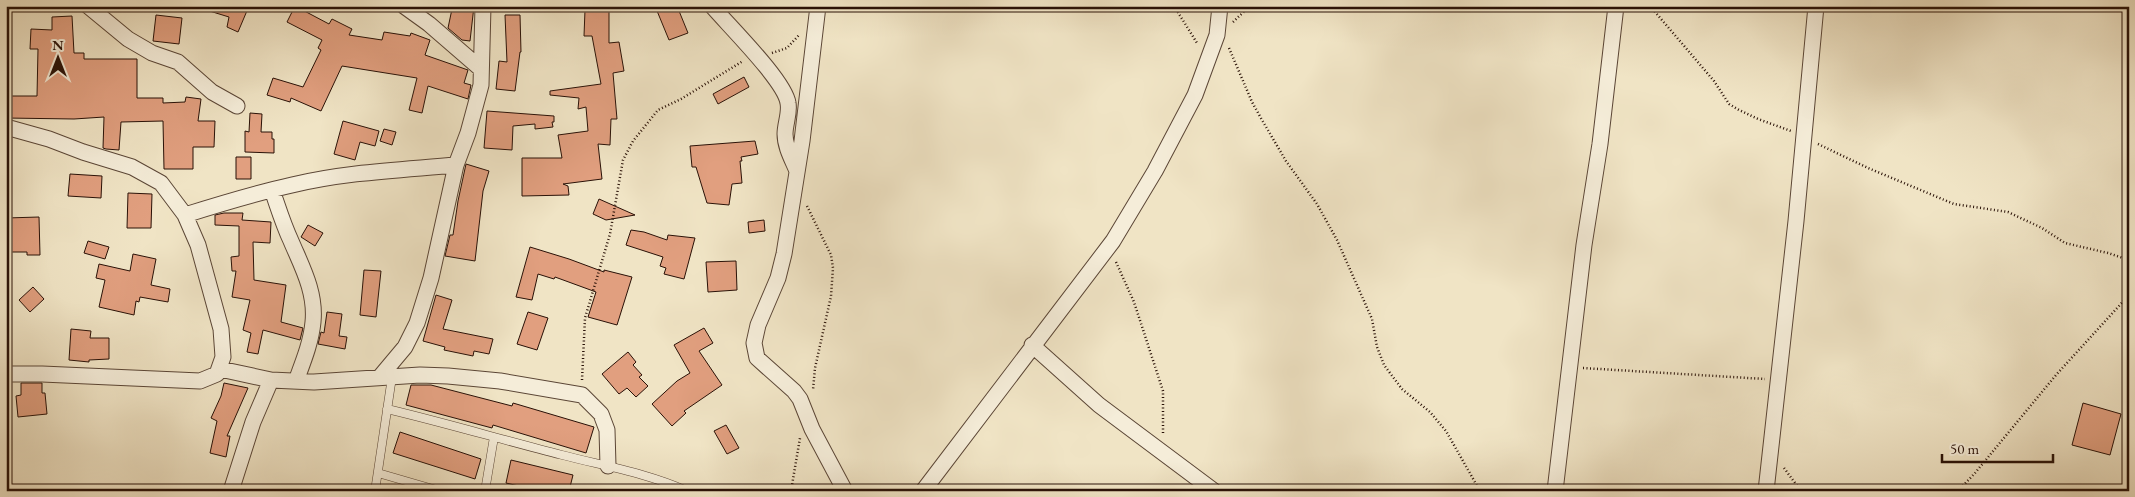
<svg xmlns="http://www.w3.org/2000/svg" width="2135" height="497" font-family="'EB Garamond',serif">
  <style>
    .building { fill: #e19f7f; stroke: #291107 }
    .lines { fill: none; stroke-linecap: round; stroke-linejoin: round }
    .service-casing { stroke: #5b4636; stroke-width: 9 }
    .minor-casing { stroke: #5b4636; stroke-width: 17 }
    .path { stroke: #291107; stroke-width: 2.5; stroke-dasharray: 1 2.5; stroke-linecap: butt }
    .service { stroke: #f5edd9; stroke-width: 8 }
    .minor { stroke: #f5edd9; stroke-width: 15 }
  </style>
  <rect width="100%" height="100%" fill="#f0e4c5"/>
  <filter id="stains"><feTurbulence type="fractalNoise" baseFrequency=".004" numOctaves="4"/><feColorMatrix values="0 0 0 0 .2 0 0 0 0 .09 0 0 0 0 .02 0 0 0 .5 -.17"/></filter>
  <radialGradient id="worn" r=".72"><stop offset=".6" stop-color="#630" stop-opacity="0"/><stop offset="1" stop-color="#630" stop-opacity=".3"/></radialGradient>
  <path class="building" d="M203,6H249L238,32L227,27L229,17L203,9Z
    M295,6L329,24L332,19L352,29L349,35L382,40L384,32L410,36L411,33L430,40L425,55L468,70L464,83L471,85L468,99L428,86L422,113L409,110L417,78L342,66L321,111L291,98L290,102L267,95L273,78L303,87L321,50L318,48L322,40L287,22Z
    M459,6H474L470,41L462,40L448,28L452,9L459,10Z
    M655,6H677L688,33L669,40Z
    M585,10L609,11V43L619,42L624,71L613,73L617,119H611L610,145L598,144L602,179L563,184L568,186L569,195L522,196V158H562L558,135L588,131L586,107L578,109L579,98L550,95V91L601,84L592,36H584Z
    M156,15L182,18L179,44L153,41Z
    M505,15H520L521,52H520L515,91L496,89L499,61L507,62Z
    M72,16L74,53H84V59H137V98H163V103L185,102L186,97L201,99L198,121H215L214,147H193V169H164L163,121L121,122L119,150L106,149L103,148L104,117L74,119L6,118V96H37L38,49H30L31,29L52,30V17Z
    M744,77L749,87L718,104L713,94Z
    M487,111L554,116V122H552L553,127L535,129V124L513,126L512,150L484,148Z
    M250,113L262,114L261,132H272V139H274V153L245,152V131L249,132Z
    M343,121L379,131L375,146L360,142L355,160L334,154Z
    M384,129L396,132L392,145L380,141Z
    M755,141L758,154L741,157L742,161H740L742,183L732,184L729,205L707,203L696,167H692L690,146Z
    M236,157H251V179H236Z
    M466,164L489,171L483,191L475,261L445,256L450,235H453L458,201Z
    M70,174L102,176L101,198L68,196Z
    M128,193L152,194L151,228H127Z
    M599,199L635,215L606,220L593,214Z
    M224,213H243L242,220L271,222L270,243L253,242L254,280L286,285L281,322L303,328L300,340L263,330L258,354L247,352L251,333L243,330L250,300L232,297L236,271H232L231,257L239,256V226L215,225V215Z
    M39,217L40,255H27V252H6V218Z
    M764,220L765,231L749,233L748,222Z
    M308,225L323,233L315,246L301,237Z
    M631,230L644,232L667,240L668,235L695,238L684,279L664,274L666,268L660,266L663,257L626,245Z
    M88,241L109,247L105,259L84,253Z
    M530,247L569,259L604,272V270L632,277L617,325L588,317L596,292L555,277L554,279L538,274L532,300L516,297Z
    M133,254L156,259L151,285L170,289L168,302L140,297L139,302L136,301L134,315L99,307L105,280L96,278L99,264L130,271Z
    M736,261L737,290L708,292L706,262Z
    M364,270L381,271L376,317L360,315Z
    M33,287L44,299L30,312L19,300Z
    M436,295L452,300L443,329L493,339L489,354L474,351L473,356L444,350L445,347L423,341Z
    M327,312L342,314L339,336L347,337L345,349L318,344L321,332L324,333Z
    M528,312L548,318L537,350L517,344Z
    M704,328L713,343L699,351L722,385L684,411L686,413L672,426L652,404L677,381L690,373L674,345Z
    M71,329L91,331L90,338H109V359L89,360V362L69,360Z
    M628,352L636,362L633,365L642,375L639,377L648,386L636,397L627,388L619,394L602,374Z
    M21,383H42V393H45L47,414L18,417L16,396L21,395Z
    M224,383L248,388L227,436H230L226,457L210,453L217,421L211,418L221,396Z
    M411,385H431L512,406L513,403L594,427L586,453L493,425L492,428L406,405Z
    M2083,403L2121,414L2110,455L2072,445Z
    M726,425L739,448L727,454L714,431Z
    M400,432L481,459L475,479L393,453Z
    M511,460L573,475L569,491H540L506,483Z"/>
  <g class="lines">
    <defs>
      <path id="service" d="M387,409C446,423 503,440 562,455C604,466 647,473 687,491
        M378,473L440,491
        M375,491L392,377
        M485,491L494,437"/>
      <path id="minor" d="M88,6L128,39L152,53L178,62L212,92L237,106
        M404,6L429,24L481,69
        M712,6C729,26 785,81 788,103C790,113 785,124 785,134C785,147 792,159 797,171
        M818,6L802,141L784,254L778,278L758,325L754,343L757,358L794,391L800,399L812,429L845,491
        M6,127L49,139L83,152L132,167L161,183L185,215L198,245L221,329L223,357L217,374L200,381L42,374H6
        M272,190C278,207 283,224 291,241C302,267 316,292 313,322C311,343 303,362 296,381
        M185,215C220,204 256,193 292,185C346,172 401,170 456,165
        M1032,345L1099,405L1214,491
        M220,369L271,380L314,382L420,375L448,376L500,381L582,395L601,414L607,430L608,466
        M379,378L405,347L417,323L431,278L456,165L468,133L481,85L483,6
        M231,491L253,422L271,380
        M923,491L1113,241L1155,171L1195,95L1217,35L1220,6
        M1555,491L1584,245L1600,144L1616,6
        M1766,491L1796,221L1816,6"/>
    </defs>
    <use href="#service" class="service-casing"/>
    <use href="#minor" class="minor-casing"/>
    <path class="path" d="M1174,6L1197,43
      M1650,6L1714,81L1729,104L1739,110L1758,119L1791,131
      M1233,22L1250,6
      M1229,48L1252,102L1262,120L1286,161L1317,204L1337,240L1372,319L1377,347L1384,365L1402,389L1430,412L1446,431L1480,491
      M772,53L787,48L800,34
      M1818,144L1868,168L1954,204L2008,212L2042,228L2065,243L2108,253L2129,260
      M807,206L831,255L833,268L831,296L815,368L813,390
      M1116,262L1134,302L1163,391V435
      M1583,368L1765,379
      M582,380L585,318L610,234L623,160L633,141L658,110L681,99L743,61
      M1784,468L1801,491
      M791,491L800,438
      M1958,491L1975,473L2056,375L2129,295"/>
    <use href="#service" class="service"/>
    <use href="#minor" class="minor"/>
  </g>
  <rect width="2135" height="497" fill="none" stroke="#f0e4c5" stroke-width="25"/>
  <rect x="8" y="8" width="2120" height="482" fill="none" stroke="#291107" stroke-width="2.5"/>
  <rect x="12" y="12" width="2110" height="472" fill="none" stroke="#291107"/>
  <g transform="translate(58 58)" stroke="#f5edd9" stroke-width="4" paint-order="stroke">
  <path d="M0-4L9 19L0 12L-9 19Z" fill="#291107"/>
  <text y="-8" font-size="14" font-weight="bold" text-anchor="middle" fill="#291107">N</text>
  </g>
  <path d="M1942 454v8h111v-8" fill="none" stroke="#291107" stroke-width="2.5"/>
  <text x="1950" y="454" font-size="15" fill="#291107" stroke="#f5edd9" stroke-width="4" paint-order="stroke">50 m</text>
  <rect width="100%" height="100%" filter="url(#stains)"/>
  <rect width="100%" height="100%" fill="url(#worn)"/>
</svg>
